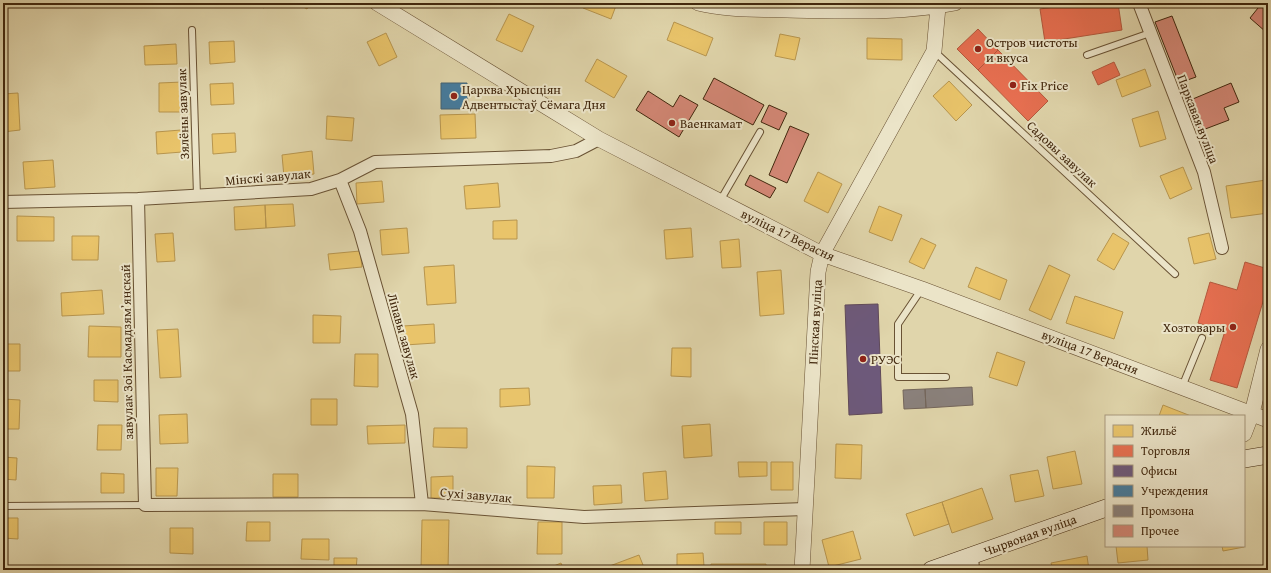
<svg xmlns="http://www.w3.org/2000/svg" width="1271" height="573" font-family="'Gentium Book Plus',serif">
  <style>
    .homes { fill: #e9c46a; stroke: #b7954e }
    .shops { fill: #e76f51; stroke: #b5593d }
    .offices { fill: #6d597a; stroke: #604a59 }
    .public { fill: #457b9d; stroke: #446272 }
    .industry { fill: #8a817c; stroke: #74665b }
    .building { fill: #d38775; stroke: #41270d }
    .lines { fill: none; stroke-linecap: round; stroke-linejoin: round }
    .service-casing { stroke: #695234; stroke-width: 8 }
    .minor-casing { stroke: #695234; stroke-width: 14 }
    .tertiary-casing { stroke: #695234; stroke-width: 16 }
    .secondary-casing { stroke: #41270d; stroke-width: 18 }
    .service { stroke: #ebe4c8; stroke-width: 6 }
    .minor { stroke: #ebe4c8; stroke-width: 12 }
    .tertiary { stroke: #ebe4c8; stroke-width: 15 }
    .secondary { stroke: #ebe4c8; stroke-width: 17 }
    .poi-dot { fill: #8f2418; stroke: #ebe4c8; stroke-width: 1.5 }
    .labels { text-anchor: middle; dominant-baseline: central; stroke-width: 4; stroke-linejoin: round; paint-order: stroke }
    .poi-label { font-size: 13px; fill: #41270d; stroke: #ebe4c8; text-anchor: start }
    .street-label { font-size: 13px; fill: #41270d; stroke: #ebe4c8 }
  </style>
  <rect width="100%" height="100%" fill="#e0d5ab"/>
  <filter id="stains"><feTurbulence type="fractalNoise" baseFrequency=".005" numOctaves="4"/><feColorMatrix values="0 0 0 0 .2 0 0 0 0 .09 0 0 0 0 .02 0 0 0 .5 -.17"/></filter>
  <radialGradient id="worn" r=".72"><stop offset=".6" stop-color="#630" stop-opacity="0"/><stop offset="1" stop-color="#630" stop-opacity=".3"/></radialGradient>
  <path class="homes" d="M251,3H266L264,8Z
    M296,3H310L307,9Z
    M584,3H617L611,19L583,8Z
    M509,14L534,26L522,52L496,40Z
    M674,22L713,38L706,56L667,40Z
    M3,31H6V55H3Z
    M386,33L397,57L379,66L367,42Z
    M780,34L800,38L795,60L775,56Z
    M867,38L902,39V60L867,59Z
    M234,41L235,62L210,64L209,42Z
    M176,44L177,64L145,65L144,46Z
    M597,59L627,76L614,98L585,81Z
    M1145,69L1151,86L1122,97L1116,80Z
    M949,81L972,105L956,121L933,96Z
    M183,82V112H159V83Z
    M233,83L234,104L211,105L210,84Z
    M18,93L20,130L3,132V94Z
    M1158,111L1166,139L1140,147L1132,119Z
    M475,114L476,138L441,139L440,115Z
    M327,116L354,118L352,141L326,139Z
    M181,130L182,152L157,154L156,132Z
    M235,133L236,152L213,154L212,134Z
    M312,151L314,174L284,177L282,155Z
    M3,158H6L7,194H3Z
    M53,160L55,187L25,189L23,162Z
    M1183,167L1192,189L1170,199L1160,176Z
    M818,172L842,184L828,213L804,201Z
    M1266,180L1268,213L1231,218L1226,186Z
    M382,181L384,202L357,204L356,183Z
    M498,183L500,207L466,209L464,186Z
    M293,204L295,226L266,228L265,205Z
    M265,205L266,228L235,230L234,207Z
    M879,206L902,215L892,241L869,232Z
    M17,216L54,217V241H17Z
    M517,220V239H493V221Z
    M407,228L409,253L382,255L380,230Z
    M691,228L693,257L666,259L664,230Z
    M173,233L175,261L157,262L155,234Z
    M1113,233L1129,243L1114,270L1097,260Z
    M1209,233L1216,259L1194,264L1188,238Z
    M72,236H99L98,260H72Z
    M921,238L936,245L924,269L909,262Z
    M739,239L741,267L722,268L720,241Z
    M360,251L362,267L330,270L328,254Z
    M454,265L456,303L427,305L424,267Z
    M1049,265L1070,275L1051,320L1029,310Z
    M976,267L1007,280L1000,300L968,287Z
    M781,270L784,314L760,316L757,272Z
    M102,290L104,314L62,316L61,293Z
    M1075,296L1123,312L1114,339L1066,323Z
    M313,315L341,316L340,343H313Z
    M434,324L435,343L405,345L403,326Z
    M89,326L121,327V357H88Z
    M178,329L181,377L160,378L157,330Z
    M3,344H20V371H3Z
    M672,348H691V377L671,376Z
    M997,352L1025,362L1017,386L989,377Z
    M355,354H378V387L354,386Z
    M94,380H118V402L94,401Z
    M529,388L530,405L500,407V389Z
    M3,399L20,400L19,429H3Z
    M311,399H337V425H311Z
    M1163,405L1191,416H1159Z
    M187,414L188,443L160,444L159,415Z
    M710,424L712,456L684,458L682,426Z
    M98,425H122L121,450H97Z
    M405,425V443L368,444L367,426Z
    M434,428H467V448L433,447Z
    M836,444L862,445L861,479L835,478Z
    M1075,451L1082,484L1053,489L1047,457Z
    M3,457L17,458L16,480L3,479Z
    M738,462H767V476L739,477Z
    M771,462H793V490H771Z
    M527,466L555,467L554,498H527Z
    M156,468H178L177,496H156Z
    M1038,470L1044,496L1015,502L1010,475Z
    M666,471L668,499L645,501L643,473Z
    M101,473L124,474V493H101Z
    M273,474H298V497H273Z
    M453,476V498H431V477Z
    M621,485L622,503L594,505L593,486Z
    M982,488L993,519L952,533L942,502Z
    M942,502L949,524L914,536L906,514Z
    M3,518H18V539L3,538Z
    M422,520H449L448,570H421Z
    M247,522H270V541H246Z
    M538,522H562V554H537Z
    M715,522H741V534H715Z
    M764,522H787V545H764Z
    M170,528H193V554L170,553Z
    M853,531L861,559L829,567L822,540Z
    M302,539H329V560L301,559Z
    M1116,546H1147L1148,560L1118,563Z
    M1222,546H1244V547L1223,551Z
    M703,553L704,566L677,567V554Z
    M639,555L645,570H599Z
    M1087,556L1089,570H1053L1051,563Z
    M334,558H357L356,570H334Z
    M561,563L564,570H550L549,568Z
    M711,564H766V570H711Z"/>
  <path class="shops" d="M1083,3H1118L1122,30L1045,42L1040,9Z
    M978,29L998,50L978,70L957,49Z
    M998,50L1048,101L1028,121L978,70Z
    M1114,62L1120,75L1098,85L1092,72Z
    M1245,262L1268,269V285L1237,388L1210,380L1225,331L1198,323L1210,282L1237,290Z"/>
  <path class="offices" d="M878,304L882,413L849,415L845,305Z"/>
  <path class="public" d="M441,83H467L468,109H441Z"/>
  <path class="industry" d="M972,387L973,405L926,408L925,389Z
    M925,389L926,408L904,409L903,390Z"/>
  <path class="building" d="M1262,3H1268V86L1266,32L1250,18Z
    M1172,16L1196,77L1179,83L1155,22Z
    M714,78L764,105L753,125L703,99Z
    M1231,83L1239,102L1224,108L1229,120L1200,131L1188,101Z
    M648,91L673,107L680,95L698,105L679,137L636,110Z
    M769,105L787,113L779,130L761,122Z
    M790,126L809,134L787,183L769,175Z
    M750,175L776,188L770,198L745,185Z"/>
  <g class="lines">
    <defs>
      <path id="service" d="M192,30L197,196
        M935,52L1175,274
        M1087,55L1150,33
        M720,201L760,132
        M921,290L898,324V377H946
        M1182,387L1202,338
        M3,506L145,505"/>
      <path id="minor" d="M1139,3L1204,172L1222,248
        M340,180L360,231L412,414L422,504
        M138,199L145,505L422,504L584,517L805,509
        M3,202L138,199L311,189L340,180L375,162L551,156L576,151L599,139
        M972,556L973,570"/>
      <path id="tertiary" d="M377,3L599,139L822,254L922,289L1268,420
        M698,3C726,10 758,9 787,10C843,11 899,14 955,3
        M1244,434L1252,413L1268,349
        M802,570L818,272L822,254L934,51L938,7"/>
      <path id="secondary" d="M1244,459L1268,455
        M931,570L1106,508"/>
    </defs>
    <use href="#service" class="service-casing"/>
    <use href="#minor" class="minor-casing"/>
    <use href="#tertiary" class="tertiary-casing"/>
    <use href="#secondary" class="secondary-casing"/>
    <use href="#service" class="service"/>
    <use href="#minor" class="minor"/>
    <use href="#tertiary" class="tertiary"/>
    <use href="#secondary" class="secondary"/>
  </g>
  <g class="poi-dot">
    <circle cx="978" cy="49" r="4"/>
    <circle cx="1013" cy="85" r="4"/>
    <circle cx="454" cy="96" r="4"/>
    <circle cx="672" cy="123" r="4"/>
    <circle cx="1233" cy="327" r="4"/>
    <circle cx="863" cy="359" r="4"/>
  </g>
  <g class="labels">
    <g class="poi-label">
      <text x="986" y="42">Остров чистоты<tspan x="986" dy="15">и вкуса</tspan></text>
      <text x="1021" y="85">Fix Price</text>
      <text x="462" y="89">Царква Хрысціян<tspan x="462" dy="15">Адвентыстаў Сёмага Дня</tspan></text>
      <text x="680" y="123">Ваенкамат</text>
      <text x="1225" y="327" text-anchor="end">Хозтовары</text>
      <text x="871" y="359">РУЭС</text>
    </g>
    <g class="street-label">
      <text transform="translate(183 114) rotate(-92)">Зялёны завулак</text>
      <text transform="translate(1198 119) rotate(69)">Паркавая вуліца</text>
      <text transform="translate(1062 154) rotate(43)">Садовы завулак</text>
      <text transform="translate(268 177) rotate(-5)">Мінскі завулак</text>
      <text transform="translate(788 235) rotate(26)">вуліца 17 Верасня</text>
      <text transform="translate(815 322) rotate(-87)">Пінская вуліца</text>
      <text transform="translate(404 336) rotate(74)">Ліпавы завулак</text>
      <text transform="translate(127 352) rotate(-91)">завулак Зоі Касмадзямʼянскай</text>
      <text transform="translate(1090 352) rotate(21)">вуліца 17 Верасня</text>
      <text transform="translate(476 495) rotate(5)">Сухі завулак</text>
      <text transform="translate(1030 535) rotate(-20)">Чырвоная вуліца</text>
    </g>
  </g>
  <rect width="1271" height="573" fill="none" stroke="#e0d5ab" stroke-width="16"/>
  <rect x="4" y="4" width="1263" height="565" fill="none" stroke="#41270d" stroke-width="2"/>
  <rect x="8" y="8" width="1255" height="557" fill="none" stroke="#41270d"/>
  <rect x="1105" y="415" width="140" height="132" fill="#ebe4c8" stroke="#a7987d"/>
  <rect x="1113" y="425" width="20" height="12" fill="#e9c46a" stroke="#a7987d"/>
  <text x="1141" y="435" font-size="12" fill="#41270d">Жильё</text>
  <rect x="1113" y="445" width="20" height="12" fill="#e76f51" stroke="#a7987d"/>
  <text x="1141" y="455" font-size="12" fill="#41270d">Торговля</text>
  <rect x="1113" y="465" width="20" height="12" fill="#6d597a" stroke="#a7987d"/>
  <text x="1141" y="475" font-size="12" fill="#41270d">Офисы</text>
  <rect x="1113" y="485" width="20" height="12" fill="#457b9d" stroke="#a7987d"/>
  <text x="1141" y="495" font-size="12" fill="#41270d">Учреждения</text>
  <rect x="1113" y="505" width="20" height="12" fill="#8a817c" stroke="#a7987d"/>
  <text x="1141" y="515" font-size="12" fill="#41270d">Промзона</text>
  <rect x="1113" y="525" width="20" height="12" fill="#d38775" stroke="#a7987d"/>
  <text x="1141" y="535" font-size="12" fill="#41270d">Прочее</text>
  <rect width="100%" height="100%" filter="url(#stains)"/>
  <rect width="100%" height="100%" fill="url(#worn)"/>
</svg>
